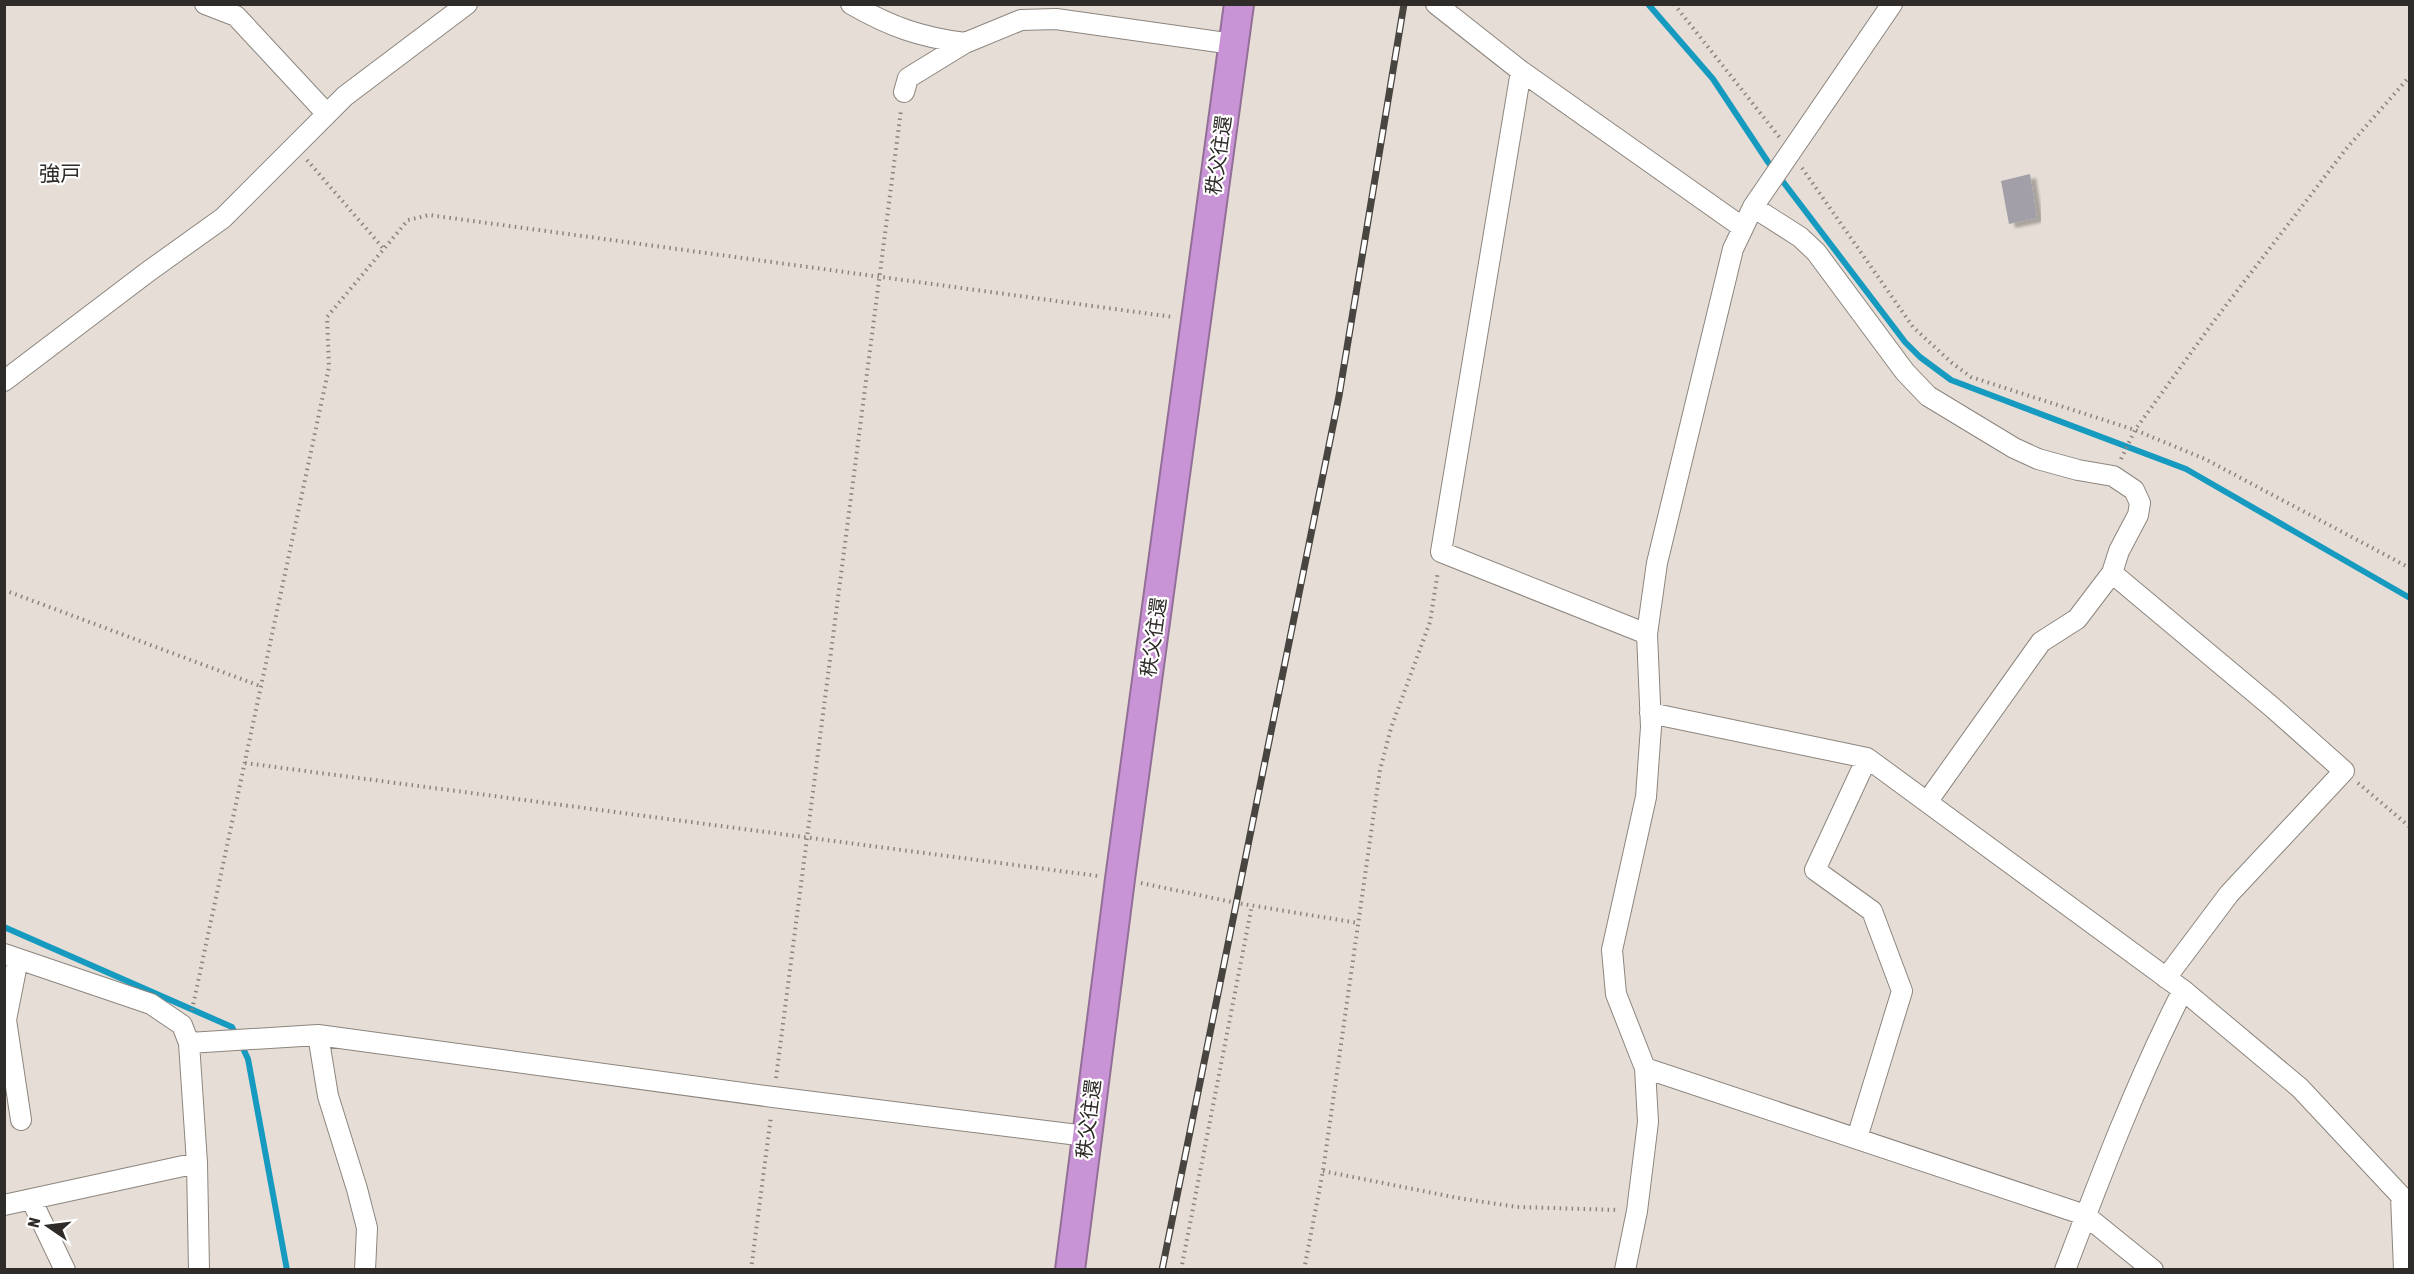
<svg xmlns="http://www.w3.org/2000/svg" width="2414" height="1274" font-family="'Asap Condensed','Noto Sans JP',sans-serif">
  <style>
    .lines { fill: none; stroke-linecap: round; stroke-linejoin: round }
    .stream { stroke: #179abf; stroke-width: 6 }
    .building { fill: #a29fa8; filter: url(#shadow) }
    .minor-casing { stroke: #8c857e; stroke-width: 22 }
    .highway-casing { stroke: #936f98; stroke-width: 32 }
    .path { stroke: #8a847f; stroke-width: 4; stroke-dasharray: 1.5 4.5; stroke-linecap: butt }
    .minor { stroke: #fff; stroke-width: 20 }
    .highway { stroke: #c994d5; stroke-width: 28 }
    .rail-casing { stroke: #484541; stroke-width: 7 }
    .rail { stroke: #fff; stroke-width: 4.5; stroke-dasharray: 14; stroke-linecap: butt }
    .labels { text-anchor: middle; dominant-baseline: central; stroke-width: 4.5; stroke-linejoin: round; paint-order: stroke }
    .street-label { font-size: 20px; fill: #2e2b28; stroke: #fff }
    .neighbourhood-label { font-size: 21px; fill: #2e2b28; stroke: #fff }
  </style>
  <defs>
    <filter id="shadow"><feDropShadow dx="6" dy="4" stdDeviation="1.5" flood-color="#0004"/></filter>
  </defs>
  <rect width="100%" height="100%" fill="#e6ded6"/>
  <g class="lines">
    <path class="stream" d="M1648,4L1713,79L1768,162L1905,342L1920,357L1951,380L2186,469L2410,598
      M4,927L232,1027L236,1035
      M241,1044L248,1059L287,1270"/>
  </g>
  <path class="building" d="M2030,174L2037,218L2009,224L2001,181Z"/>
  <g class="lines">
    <defs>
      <path id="minor" d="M205,4L236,16L327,114
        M851,4C891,27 920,37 965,43
        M1436,4L1521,71L1742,227
        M1521,71L1441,552L1647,634
        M904,92L908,78L965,43L1021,20L1056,19L1233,44
        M1753,207L1800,237L1816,252L1905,372L1928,396L2014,448L2038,459L2078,470L2113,476L2134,490L2140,503L2138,515L2119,551L2112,573L2272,707L2344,771L2229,894L2166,978
        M4,381L149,271L223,218L345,96L467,4
        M1650,713L1867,758L2183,990L2300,1088L2401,1196L2404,1270
        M1927,802L2041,642L2077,619L2112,573
        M4,954L151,1004L182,1025L189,1043L197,1163L199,1270
        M18,959L6,1020L21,1120
        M318,1035L328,1096L357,1189L367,1228L365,1270
        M189,1043L318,1035L773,1097L1086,1136
        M1645,1068L2085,1215L2153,1270
        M1857,1138L1902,991L1872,911L1815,870L1867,758
        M31,1199L65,1270
        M4,1205L197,1163
        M1625,1270L1637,1211L1648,1122L1645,1068L1616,994L1612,950L1646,797L1651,727L1647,634L1657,563L1733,249L1753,207L1892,4
        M2065,1270C2101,1175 2137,1080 2183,990"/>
      <path id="highway" d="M1070,1270L1120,879L1239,4"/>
    </defs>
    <use href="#minor" class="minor-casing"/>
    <use href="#highway" class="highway-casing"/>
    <path class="path" d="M1674,4L1780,138
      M307,160L383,248
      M1802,168L1913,327L1952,363L1971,377L2135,430L2205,459L2410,568
      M2121,459L2135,430L2214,321L2346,149L2410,76
      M4,590L260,686
      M245,763L1098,876
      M2358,783L2410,827
      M1141,883L1237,903L1358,923
      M192,1010L329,367L327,317L408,220L429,215L1173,317
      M776,1078L901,110
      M1323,1171L1458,1198L1517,1207L1619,1210
      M751,1270L771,1116
      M1181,1270L1252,905
      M1304,1270L1323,1171L1380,770L1391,728L1430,622L1438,571"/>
    <use href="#minor" class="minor"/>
    <use href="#highway" class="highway"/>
    <defs>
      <path id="rail" d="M1162,1270L1339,396L1404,4"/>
    </defs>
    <use href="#rail" class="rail-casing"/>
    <use href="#rail" class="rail"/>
  </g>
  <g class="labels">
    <g class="street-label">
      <text transform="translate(1218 155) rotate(-82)">秩父往還</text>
      <text transform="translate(1153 637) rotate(-82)">秩父往還</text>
      <text transform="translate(1088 1119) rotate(-83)">秩父往還</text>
    </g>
    <g class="neighbourhood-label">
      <text x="60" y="173">強戸</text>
    </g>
  </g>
  <rect width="2414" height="1274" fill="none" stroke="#2e2b28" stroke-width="12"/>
  <g transform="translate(48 1226) rotate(284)" stroke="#ffffff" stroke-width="4.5" paint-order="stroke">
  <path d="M0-4.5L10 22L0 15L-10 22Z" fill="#2e2b28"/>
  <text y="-9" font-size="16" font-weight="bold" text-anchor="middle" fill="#2e2b28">N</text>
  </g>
</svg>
